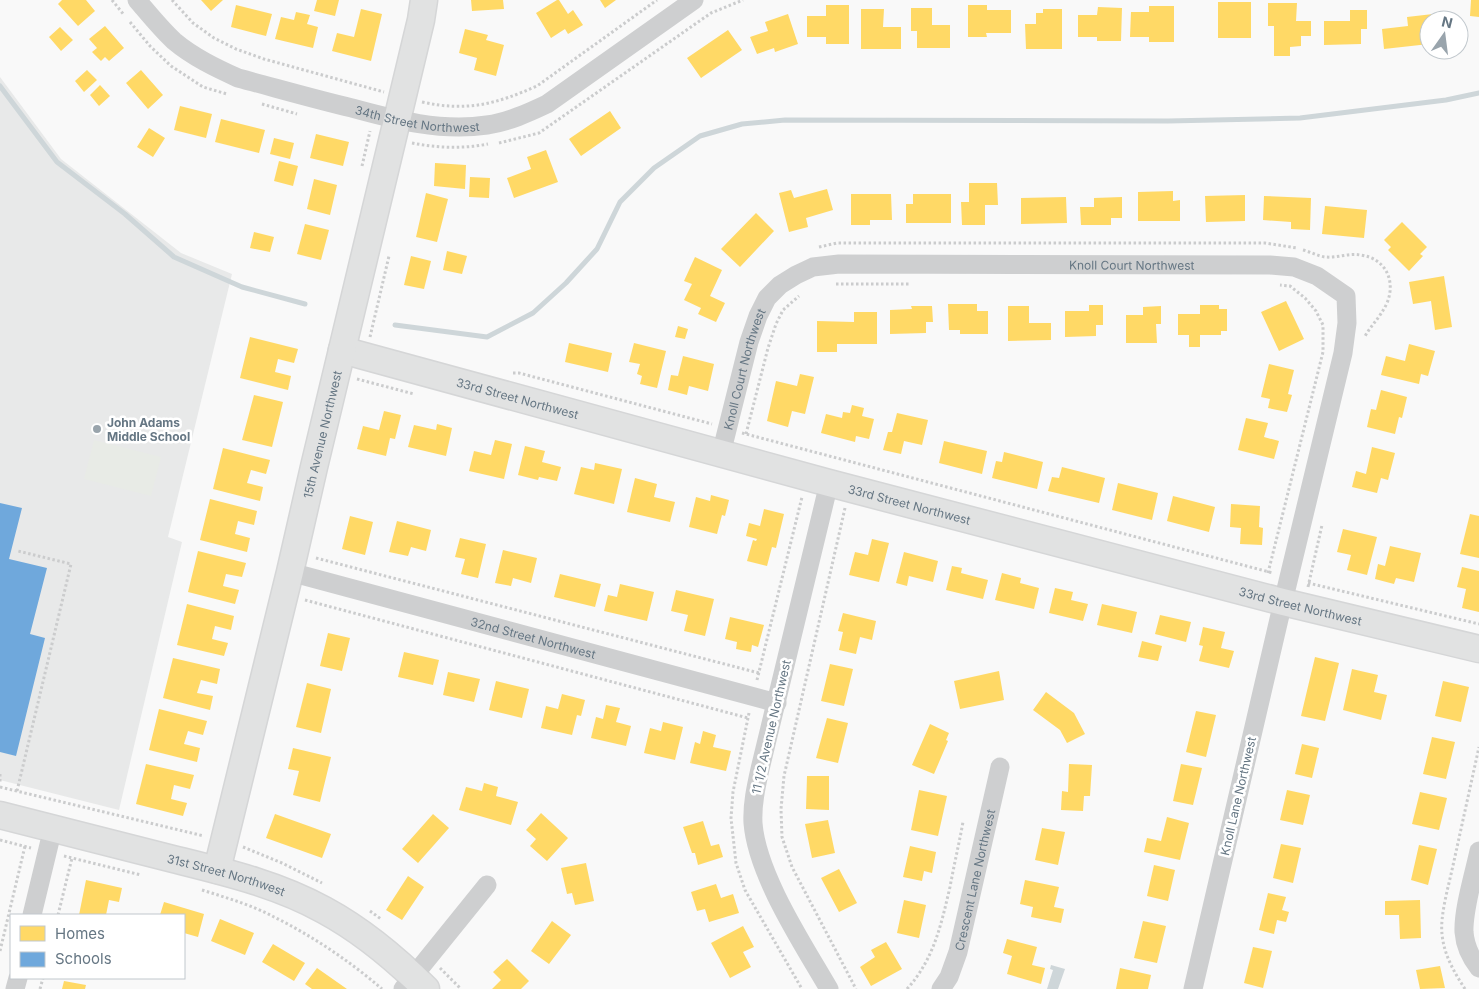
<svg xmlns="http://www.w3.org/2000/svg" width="1479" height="989" font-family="Inter,sans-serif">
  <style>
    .built { fill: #e8e9e9 }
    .green { fill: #e8ebe6 }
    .water { fill: #ced6d9 }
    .homes { fill: #ffd966 }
    .schools { fill: #6fa8dc }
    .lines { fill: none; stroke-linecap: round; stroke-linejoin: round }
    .stream { stroke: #ced6d9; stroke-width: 5 }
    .secondary-casing { stroke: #d5d6d7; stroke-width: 29 }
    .path { stroke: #cbcccd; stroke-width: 3; stroke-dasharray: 2.5 2.5; stroke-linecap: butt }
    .street { stroke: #cecfd0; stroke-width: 19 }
    .secondary { stroke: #e1e2e2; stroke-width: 26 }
    .poi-dot { fill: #99a4ac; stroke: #fff; stroke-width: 2 }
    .labels { text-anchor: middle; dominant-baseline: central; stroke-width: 5; stroke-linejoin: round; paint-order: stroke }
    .street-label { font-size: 12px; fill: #657683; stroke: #fff }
    .poi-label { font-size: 12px; font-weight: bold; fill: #657683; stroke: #fff; text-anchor: start }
  </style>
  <rect width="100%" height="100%" fill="#f9f9f9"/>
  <path class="built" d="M0,77L61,159L181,253L232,274L168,537L182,542L119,810L0,780Z"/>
  <path class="green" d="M94,440L161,457L151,496L84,479Z"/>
  <path class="water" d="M1051,965L1065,969L1058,989H1047L1053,970L1050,969Z"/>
  <path class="homes" d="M62,0H86L95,11L78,26L58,4Z
    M201,0H223L211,11Z
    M317,0H339L335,16L314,11Z
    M471,0H503L504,9L472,11Z
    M557,0H559L568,14L573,10L583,25L568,34L565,29L551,38L536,13Z
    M600,0H616L605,8Z
    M1471,0H1479V17L1470,16Z
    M1218,2H1251V38H1218Z
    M1268,3H1297L1296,21H1311V36H1301V46L1290,47V56H1274V26H1268Z
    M236,5L272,14L266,36L231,27Z
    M826,5H849V44H826V37H807V16H826Z
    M968,5H987V10H1011V33H986L987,37H968Z
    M1149,6H1174V42H1149V37H1130L1131,12H1149Z
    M1098,7L1122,8L1121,41H1097V37H1078V15H1097Z
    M911,8H932V25H950V48H917V31H911Z
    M361,9L382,14L371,61L332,51L337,33L354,37Z
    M861,9H884L883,27H901V49H861Z
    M1043,9H1062V49H1026L1025,24H1036V13H1043Z
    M1350,10H1367V29H1361V44L1324,45V21H1350Z
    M296,12L310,15L307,24L318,27L313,48L275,39L281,17L294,20Z
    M788,14L798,44L775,52L774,48L757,54L750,37L768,31L765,22Z
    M1433,14L1434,20H1429V44L1384,49L1382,29L1408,26L1407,17Z
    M105,26L124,48L109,61L105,57L101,61L92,52L97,48L89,39Z
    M60,27L73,40L61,51L49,37Z
    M465,29L488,35L486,40L504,45L496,76L474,70L477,58L459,53Z
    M728,30L742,50L701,78L687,58Z
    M87,70L97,80L84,92L75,81Z
    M141,70L163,95L148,109L126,83Z
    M100,85L110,96L99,106L90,95Z
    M180,106L212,114L206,138L174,130Z
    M610,111L621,128L581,156L569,139Z
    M221,119L265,130L259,153L215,142Z
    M149,128L165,138L153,157L137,147Z
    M316,134L349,142L343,166L310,158Z
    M274,138L294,143L290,159L270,154Z
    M546,150L558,182L514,198L507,178L531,169L527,157Z
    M279,161L298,166L293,186L274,181Z
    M435,163L466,165L465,189L434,186Z
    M470,177L490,178L489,198L469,197Z
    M314,179L337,185L330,215L307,209Z
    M969,183H997L998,205H985V225H962L961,202H969Z
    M827,189L833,210L806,218L808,227L789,232L779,193L791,190L794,198Z
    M1173,191V201L1180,200V221H1138V192Z
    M426,193L448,199L437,242L416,237Z
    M851,194H891L892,220H870V225H851Z
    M913,194H951V223H906V204H913Z
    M1245,195V221L1206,222L1205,196Z
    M1264,196L1311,198L1310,230L1291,229V222L1263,220Z
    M1066,197L1067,223L1021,224V198Z
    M1122,197V218H1111V225H1081L1080,207H1094V198Z
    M1325,206L1367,210L1364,238L1322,234Z
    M756,213L774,231L740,267L721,249Z
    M1402,222L1427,247L1420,254L1423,256L1409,271L1388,250L1391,247L1384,240Z
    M305,224L329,230L321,260L297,254Z
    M254,232L274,237L270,252L250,248Z
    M447,251L467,256L462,274L443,270Z
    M411,256L431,261L424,289L404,285Z
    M695,257L722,270L710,296L725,303L716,322L698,314L701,308L684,300L692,284L684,281Z
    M1444,276L1452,327L1435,330L1431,301L1413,304L1409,282Z
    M1286,301L1304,339L1279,351L1261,312Z
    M948,304H977V311H988V334H960V330H949Z
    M1089,305H1103V325H1096V336L1065,337V311H1089Z
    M1200,305H1219V309H1227V331H1221V335H1200V347H1189V335H1178V314H1200Z
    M911,306H932L933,322H926V333L890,334V310L912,309Z
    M1008,306H1029V323H1051V340L1008,341Z
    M1161,306V324H1156L1157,343H1126V315H1143V307Z
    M854,312H877V344H837V352H817V321L854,322Z
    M678,326L688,329L685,339L675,337Z
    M250,337L298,349L294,363L278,359L275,372L291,376L288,390L240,378Z
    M569,343L612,353L608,372L565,362Z
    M634,343L666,351L657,388L640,384L642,376L637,374L640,364L629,362Z
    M1409,344L1435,351L1428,376L1421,374L1419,384L1381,375L1386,356L1405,361Z
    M683,356L714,364L708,391L689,386L687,395L668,390L671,375L678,376Z
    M1269,364L1294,370L1288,394L1292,395L1287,412L1268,408L1270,399L1261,397Z
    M800,374L814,377L805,414L792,411L788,427L767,421L776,381L797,386Z
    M1381,390L1407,397L1402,418L1399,417L1395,434L1367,427L1371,409L1376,410Z
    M254,395L283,402L272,447L242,440Z
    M852,405L864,408L862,416L874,419L869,439L856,436L855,442L821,433L826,414L842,418L843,412L850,413Z
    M384,411L401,415L395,439L390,438L386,456L357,449L363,426L379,430Z
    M897,413L928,420L922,445L904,441L901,454L883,450L888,432H892Z
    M1246,418L1268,423L1264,437L1279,441L1274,459L1238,450Z
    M437,424L452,428L446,456L408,447L414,425L436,430Z
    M495,440L512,444L504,479L469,471L474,451L491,455Z
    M944,441L987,451L982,474L939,463Z
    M525,446L545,451L542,462L561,467L557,481L539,477L538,480L518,475Z
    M1372,447L1395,453L1388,480L1381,478L1377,493L1352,487L1356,471L1366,474Z
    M223,448L270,460L266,474L251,470L247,483L263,487L260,501L213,489Z
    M1004,452L1043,462L1037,489L992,478L996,461L1002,462Z
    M595,463L622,469L614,504L574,494L581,467L594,470Z
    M1062,467L1105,478L1099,503L1048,491L1052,477L1059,478Z
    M635,478L657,484L654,497L675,502L670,522L627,512Z
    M1118,483L1158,493L1152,520L1112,510Z
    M711,495L729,500L725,516L722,515L717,534L689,527L696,497L710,501Z
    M1173,496L1215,507L1209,532L1167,521Z
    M210,499L257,511L254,525L238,521L235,534L250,538L247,552L200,540Z
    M1231,504L1260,506L1259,527L1263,528L1262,545L1240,544L1241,528L1230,527Z
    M764,509L784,514L776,548L772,547L767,566L747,561L753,540L756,541L757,539L746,536L749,523L760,526Z
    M1470,514L1479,516V558L1460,554Z
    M350,516L373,522L365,555L342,549Z
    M397,521L431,530L426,551L411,547L408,556L389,552Z
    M1343,529L1377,537L1367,575L1347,570L1351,555L1337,552Z
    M460,538L486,544L478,578L461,574L465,559L455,557Z
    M872,539L889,543L879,582L849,575L855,552L868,555Z
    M1390,546L1421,553L1414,582L1396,578L1394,584L1375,579L1378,564L1385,566Z
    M503,550L537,558L531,583L513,578L511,586L495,583Z
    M198,551L246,563L242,577L226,574L223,586L239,590L235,604L188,592Z
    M904,552L938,561L933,582L909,576L907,586L896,583Z
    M952,566L962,568L961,573L988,580L983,599L946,590Z
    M1462,567L1479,571V612L1462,608L1466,589L1457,587Z
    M1002,573L1021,578L1020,583L1039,588L1034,609L995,600Z
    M560,574L601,584L595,607L554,597Z
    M620,584L654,592L647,621L604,611L608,595L617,597Z
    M1055,588L1073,592L1071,600L1088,604L1083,621L1049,613Z
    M676,590L714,599L705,636L684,631L688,615L671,611Z
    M187,604L234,616L231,630L215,626L212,639L228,643L224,656L177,645Z
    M1102,604L1137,612L1132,633L1097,625Z
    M843,613L876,621L872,640L860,637L856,654L839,650L843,632L838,631Z
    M1160,615L1191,622L1186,642L1155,634Z
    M730,617L764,625L758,647L752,645L751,652L736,649L737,642L725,639Z
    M1203,627L1225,632L1221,648L1234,651L1229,668L1199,661L1203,646L1199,645Z
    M328,633L350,638L342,671L320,666Z
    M1142,641L1162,646L1158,661L1138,657Z
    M404,652L439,660L433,685L398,677Z
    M1315,657L1339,663L1325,721L1301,716Z
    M173,658L220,669L217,684L201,680L197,693L213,696L210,710L163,698Z
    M830,664L853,669L844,706L821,701Z
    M1352,669L1378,675L1374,692L1387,695L1381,720L1343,710Z
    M999,671L1004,700L960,709L954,681Z
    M448,672L480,679L474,702L443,695Z
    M496,681L529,689L522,718L489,710Z
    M1443,681L1469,687L1461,722L1435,716Z
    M307,683L331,689L321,733L296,727Z
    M1046,692L1074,713L1085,734L1067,743L1060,730L1033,710Z
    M562,694L585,700L581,716L577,715L572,735L541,728L546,706L558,709Z
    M606,705L620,708L616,722L631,726L626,746L591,738L596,717L603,719Z
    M159,709L207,721L203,735L188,731L184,744L200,748L197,762L149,750Z
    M1196,711L1216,715L1206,757L1186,752Z
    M827,718L848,723L838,763L816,758Z
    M663,722L683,727L675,760L644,753L650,728L661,731Z
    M930,724L949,733L946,740L948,741L934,774L912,765Z
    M703,731L716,735L713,747L731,751L726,771L690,763L695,742L700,744Z
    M1432,737L1455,742L1446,779L1423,774Z
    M1302,744L1319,748L1312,778L1295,774Z
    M293,748L331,757L320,802L293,795L299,771L288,769Z
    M146,764L194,775L190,789L174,785L171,799L187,803L183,816L136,804Z
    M1069,764L1092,765L1090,796H1084L1083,811L1061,810L1062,791L1068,792Z
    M1181,764L1202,768L1193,805L1173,801Z
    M807,776H829V810L806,809Z
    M484,783L498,787L496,796L518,802L511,825L459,810L466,787L482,791Z
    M919,790L947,796L938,836L911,830Z
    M1287,790L1310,795L1303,825L1280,820Z
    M1420,792L1447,798L1439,830L1412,824Z
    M541,813L568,838L547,861L530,846L536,839L526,830Z
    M275,814L331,834L322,858L266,838Z
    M433,814L449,828L418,863L402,849Z
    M1167,817L1189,823L1180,860L1144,852L1147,838L1161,841Z
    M828,820L835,853L812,858L805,824Z
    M703,821L711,846L719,844L723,857L698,865L695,853H692L683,827Z
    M1042,828L1065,832L1058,865L1035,860Z
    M1281,844L1301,848L1293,883L1273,878Z
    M1419,845L1437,849L1428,885L1411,880Z
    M910,846L936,852L932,873L924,871L922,881L903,877Z
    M586,863L594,901L575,905L572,893L567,894L561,868Z
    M1154,865L1175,870L1168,901L1147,896Z
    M839,869L857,903L839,912L821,878Z
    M408,876L424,887L402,920L386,910Z
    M86,880L122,888L119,902L109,900L106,915H79Z
    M1025,880L1059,887L1054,907L1064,909L1061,923L1031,917L1033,907L1020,904Z
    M716,884L721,898L733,894L739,913L709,922L705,909L697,911L691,892Z
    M1268,893L1286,897L1282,910L1289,912L1286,922L1277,920L1274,934L1259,930Z
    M904,900L926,905L919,938L897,933Z
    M1420,900L1421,938L1400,939L1399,915H1385V901Z
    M164,902L204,914L198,937L184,933V915H160Z
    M220,919L254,933L245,955L211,941Z
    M552,921L571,935L549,964L531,951Z
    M1143,921L1166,926L1157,963L1134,958Z
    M743,926L754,947L743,952L751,967L730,978L711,943Z
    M1007,939L1037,947L1032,965L1045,968L1041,984L1007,974L1012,956L1003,953Z
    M886,942L902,969L871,986L860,967L875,957L871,950Z
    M273,944L305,963L294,981L262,962Z
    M1253,947L1272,951L1263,988L1244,983Z
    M507,959L529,981L521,989H492L501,980L493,972Z
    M1440,966L1445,988L1420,989L1416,970Z
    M317,968L347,989H312L305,984Z
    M1120,968L1151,975L1148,989H1116Z
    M64,981L86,985L85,989H62Z"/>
  <path class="schools" d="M0,503L22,508L9,559L47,568L30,634L45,638L16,756L0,752Z"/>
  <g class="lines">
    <path class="stream" d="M0,86L57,162L125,214L174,257L242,287L305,304
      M395,325L487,337L533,313L566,283L597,249L620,202L654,168L700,136L742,124L785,120L1168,121L1300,118L1446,100L1479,93"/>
    <defs>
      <g id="secondary">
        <path id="s5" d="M342,350L829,483L1283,602L1479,649"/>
        <path id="s6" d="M0,815C58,830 116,844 173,859C225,872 277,884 324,910C361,930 396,959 426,989"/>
        <path id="s7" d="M217,870L290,572L314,467L421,20L424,0"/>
      </g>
    </defs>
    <use href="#secondary" class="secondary-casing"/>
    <path class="path" d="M112,0L124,15
      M172,0L193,23L214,38L236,49L264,59L384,92
      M130,22L150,46L171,66L203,87L227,94
      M422,102C467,112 496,104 537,86L657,0
      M262,104L297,114
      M412,143C437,148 463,149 488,144
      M499,143L539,133L711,13L743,0
      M362,166L370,131
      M819,247L837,243H1265L1297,248
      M1303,250C1311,252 1318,256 1325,257C1337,258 1349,253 1360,255C1386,258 1396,281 1387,303C1380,318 1371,325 1364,338
      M836,284H909
      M370,337L389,256
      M513,373H519L712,424
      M357,379L414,394
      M742,433L1273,573
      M746,434L768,348L776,324L783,310L799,296
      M845,508L784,776L781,809L782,837L792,867L856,989
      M316,558L759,673
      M1268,573L1323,352V325L1316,311L1305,298L1290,286L1280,285
      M1308,583L1479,624
      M1308,587L1322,525
      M305,600L748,718
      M757,680L802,497
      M749,713L733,792L731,818L736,863L745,890L802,989
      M0,774V783
      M0,787L204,836
      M17,791L71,564L18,551
      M0,840L31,848
      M243,847L282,863L322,883
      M64,856L141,875
      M202,890C227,898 252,905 274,917C311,935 351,962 382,989
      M370,911L381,919
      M58,915L72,858
      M0,951L25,846
      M440,968L461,989
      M40,989L43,978
      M907,989C934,959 941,925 950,887C954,865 959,844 963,822
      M1465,989C1454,972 1444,955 1442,934C1440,916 1448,888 1452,870C1461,829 1470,788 1479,747"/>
    <g class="street">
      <path id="s1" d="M137,0C149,14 161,29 174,41C193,57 216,68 238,78C276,88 314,99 352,108C396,120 441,132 487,125C508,122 528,113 547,104L694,0"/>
      <path id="s2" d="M721,454L749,342L758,316L767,298L780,285L796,275L813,267L839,264L1270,265L1294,267L1317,276L1346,296L1347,323L1343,353L1283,602L1193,989"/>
      <path d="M829,483L760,769C756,787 752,805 753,823C757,875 803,944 829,989"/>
      <path id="s3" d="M290,572L777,703"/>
      <path d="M1479,851C1474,874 1463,910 1464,932C1465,945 1471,958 1479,968"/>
      <path d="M32,915L53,828"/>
      <path d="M15,989L18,978"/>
      <path d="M403,989L487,885"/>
      <path id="s4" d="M941,989L949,977L958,952L1000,767"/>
    </g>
    <use href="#secondary" class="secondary"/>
  </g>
  <circle class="poi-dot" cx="97" cy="429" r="5"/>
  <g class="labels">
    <g class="street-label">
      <text stroke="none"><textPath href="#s1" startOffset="314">34th Street Northwest</textPath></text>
      <text stroke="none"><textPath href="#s2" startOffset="538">Knoll Court Northwest</textPath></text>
      <text stroke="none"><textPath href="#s2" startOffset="88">Knoll Court Northwest</textPath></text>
      <text stroke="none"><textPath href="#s5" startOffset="182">33rd Street Northwest</textPath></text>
      <text stroke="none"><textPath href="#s7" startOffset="448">15th Avenue Northwest</textPath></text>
      <text stroke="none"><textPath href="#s5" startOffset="588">33rd Street Northwest</textPath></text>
      <text stroke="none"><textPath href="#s5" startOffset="992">33rd Street Northwest</textPath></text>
      <text stroke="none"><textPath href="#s3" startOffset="252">32nd Street Northwest</textPath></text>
      <text transform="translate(771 727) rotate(-77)">11 1/2 Avenue Northwest</text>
      <text transform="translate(1238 796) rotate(-77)">Knoll Lane Northwest</text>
      <text stroke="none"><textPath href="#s6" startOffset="234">31st Street Northwest</textPath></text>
      <text stroke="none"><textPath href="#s4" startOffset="115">Crescent Lane Northwest</textPath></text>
    </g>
    <g class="poi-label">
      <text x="107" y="422">John Adams<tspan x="107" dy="14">Middle School</tspan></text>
    </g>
  </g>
  <rect x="10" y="914" width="175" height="65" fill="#ffffff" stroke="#c1c8cd"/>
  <rect x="20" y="926" width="25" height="15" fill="#ffd966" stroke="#c1c8cd"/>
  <text x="55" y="939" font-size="15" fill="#657683">Homes</text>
  <rect x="20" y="952" width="25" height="15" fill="#6fa8dc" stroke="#c1c8cd"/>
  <text x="55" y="964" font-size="15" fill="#657683">Schools</text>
  <g transform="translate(1444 35) rotate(14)"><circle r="24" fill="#ffffff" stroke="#c1c8cd"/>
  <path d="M0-4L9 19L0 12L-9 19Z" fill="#99a4ac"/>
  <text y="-8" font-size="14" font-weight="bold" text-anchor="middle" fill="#657683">N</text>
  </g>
</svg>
